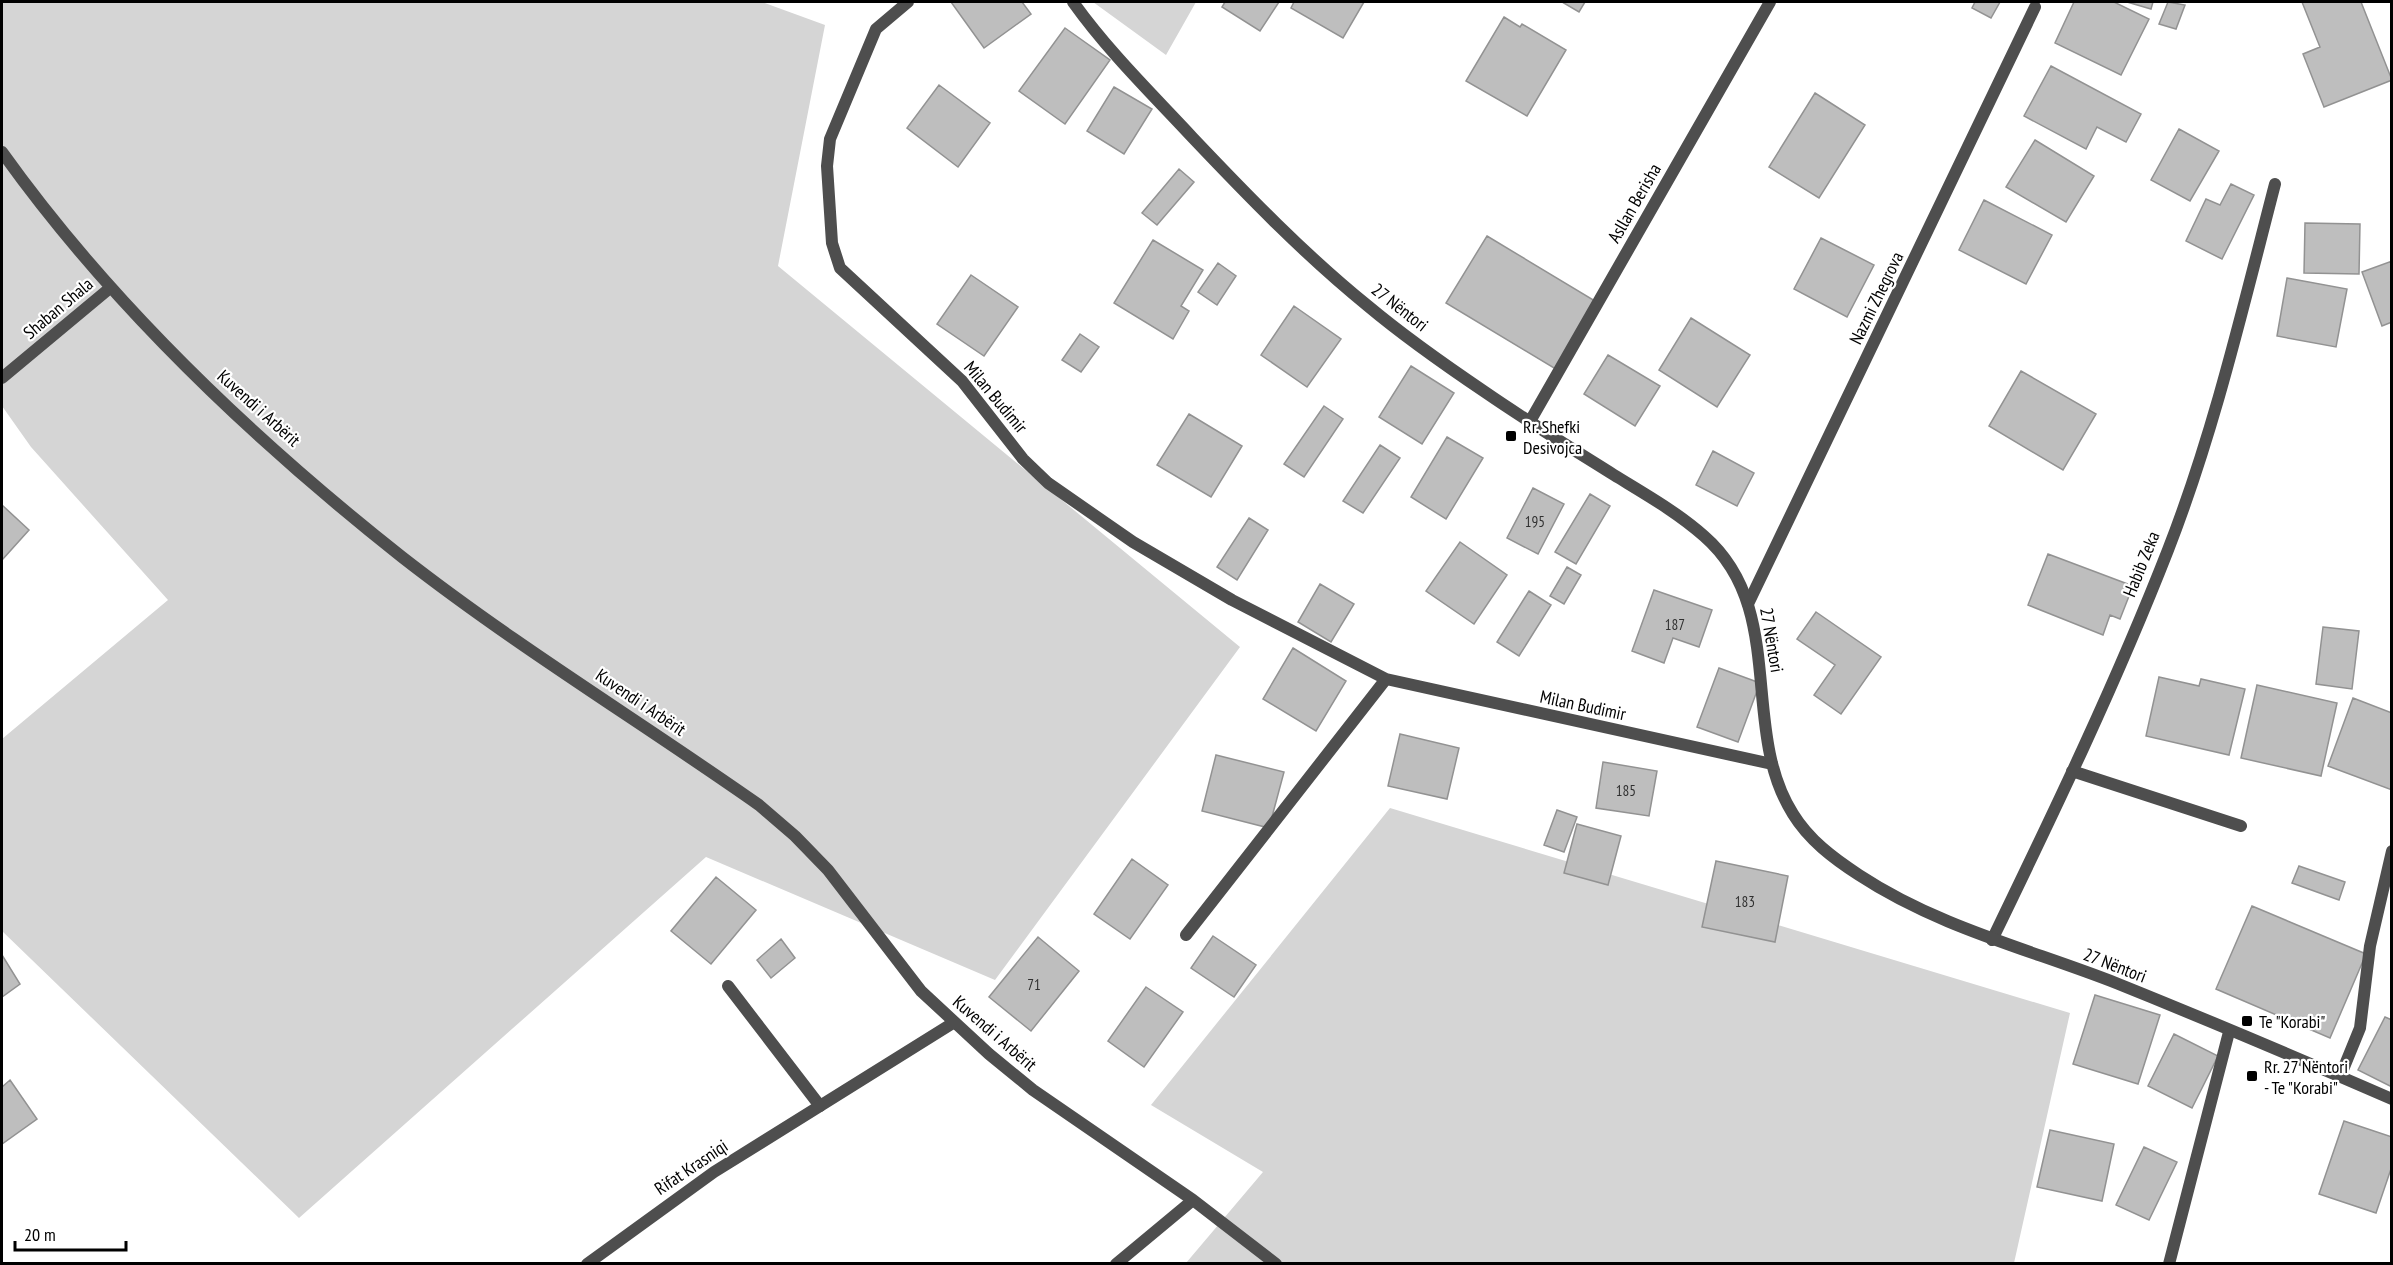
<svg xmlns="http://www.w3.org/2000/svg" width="2393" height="1265" font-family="'PT Sans Narrow',sans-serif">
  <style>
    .green { fill: #d5d5d5 }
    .building { fill: #bebebe; stroke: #929292; stroke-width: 1.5 }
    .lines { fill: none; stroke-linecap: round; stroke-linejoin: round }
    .service { stroke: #4e4e4e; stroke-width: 12 }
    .minor { stroke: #4e4e4e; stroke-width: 12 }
    .tertiary { stroke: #4e4e4e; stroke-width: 12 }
    .poi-dot { fill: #000; stroke: #fff; stroke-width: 2 }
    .labels { text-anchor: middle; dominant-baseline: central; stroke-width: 4.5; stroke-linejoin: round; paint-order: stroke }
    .number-label { font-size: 15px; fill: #303030 }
    .street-label { font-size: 18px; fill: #000; stroke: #fff }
    .poi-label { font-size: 18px; fill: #000; stroke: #fff; text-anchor: start }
  </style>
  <rect width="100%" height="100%" fill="#fff"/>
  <path class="green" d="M2,2H762L825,25L778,266L1240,647L995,980L706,857L299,1218L2,931V739L168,600L31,447L2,406Z
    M1093,2H1196L1166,55Z
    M1390,808L2070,1013L2014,1263H1186L1263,1172L1151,1105Z"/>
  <path class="building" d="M951,2H1022L1031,14L984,48Z
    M1225,2H1279L1260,31L1222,7Z
    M1294,2H1364L1343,38L1291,8Z
    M1562,2H1585L1579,12Z
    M1975,2H2000L1991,18L1972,8Z
    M2074,2H2114L2149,19L2121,75L2055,43Z
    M2127,2H2153L2151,9Z
    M2168,2L2185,5L2176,29L2159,24Z
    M2302,2H2361L2392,80L2324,107L2303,54L2320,47Z
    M1504,17L1520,27L1522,24L1566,50L1527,116L1466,81Z
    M1065,28L1110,60L1065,124L1019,91Z
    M2051,66L2141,114L2126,142L2097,127L2086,149L2024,116Z
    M939,85L990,123L958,167L907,128Z
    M1114,87L1152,109L1124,154L1087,131Z
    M1815,93L1865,125L1819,198L1769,167Z
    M2179,129L2219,151L2190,201L2151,180Z
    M2035,140L2094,176L2066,222L2006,187Z
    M1179,169L1194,182L1157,225L1142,213Z
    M2231,184L2254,195L2222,259L2186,241L2206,199L2220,205Z
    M1984,200L2052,235L2026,284L1959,250Z
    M2305,223L2360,224L2359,274L2304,273Z
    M1487,236L1600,304L1559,371L1446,303Z
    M1821,238L1874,265L1847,317L1794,289Z
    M1153,240L1203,270L1181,306L1189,311L1173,339L1114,303Z
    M2392,261V322L2382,326L2362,272Z
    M1218,263L1236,276L1217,305L1198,292Z
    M971,275L1018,307L984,356L937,324Z
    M2287,278L2347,289L2336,347L2277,336Z
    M1294,306L1341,339L1307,387L1261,355Z
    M1691,318L1750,355L1717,407L1659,370Z
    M1080,334L1099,347L1081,372L1062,360Z
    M1608,355L1660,386L1635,426L1584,394Z
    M1411,366L1454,393L1422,444L1379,417Z
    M2021,371L2096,414L2063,470L1989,426Z
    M1324,406L1343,419L1304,477L1284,464Z
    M1189,414L1242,446L1211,497L1157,465Z
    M1447,437L1483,458L1446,519L1411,497Z
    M1380,445L1400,458L1363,513L1343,501Z
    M1713,451L1754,473L1737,506L1696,485Z
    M1533,488L1564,504L1538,554L1507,538Z
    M1590,494L1610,506L1576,564L1555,552Z
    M2,505L29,530L2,560Z
    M1249,518L1268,530L1237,580L1217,567Z
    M1460,542L1507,575L1474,624L1426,591Z
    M2048,554L2133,586L2120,619L2110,615L2103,635L2028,605Z
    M1567,567L1581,575L1564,604L1550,596Z
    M1320,584L1354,604L1331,642L1298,622Z
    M1654,590L1712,610L1699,647L1673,638L1664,663L1632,651Z
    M1529,591L1551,605L1519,656L1497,642Z
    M1816,612L1881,657L1841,714L1814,695L1835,665L1797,639Z
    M2323,627L2359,631L2352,689L2316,684Z
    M1293,648L1346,681L1316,731L1263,699Z
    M1719,668L1760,683L1738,742L1697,727Z
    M2159,677L2199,686L2201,679L2245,689L2229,755L2146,736Z
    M2257,685L2337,703L2321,776L2241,758Z
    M2353,698L2392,713V790L2328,766Z
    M1400,734L1459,748L1447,799L1388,786Z
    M1216,755L1284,772L1269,828L1202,811Z
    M1603,762L1657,771L1649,816L1596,808Z
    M1557,810L1577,817L1564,852L1544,845Z
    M1577,824L1621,836L1608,885L1564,873Z
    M1132,859L1168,885L1130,939L1094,914Z
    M1716,861L1788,876L1775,942L1702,927Z
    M2299,866L2345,882L2339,900L2292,883Z
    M716,877L756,910L711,964L671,931Z
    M2252,906L2366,954L2330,1038L2216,989Z
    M1213,936L1256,965L1234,997L1191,968Z
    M1038,937L1079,971L1031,1031L989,997Z
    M781,939L795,958L771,978L757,960Z
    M2,955L20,984L2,997Z
    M1146,987L1183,1012L1144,1067L1108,1041Z
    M2095,995L2160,1015L2138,1084L2073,1064Z
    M2385,1017L2392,1020V1087L2358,1070Z
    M2174,1034L2218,1056L2192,1108L2148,1086Z
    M10,1080L37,1119L2,1144V1087Z
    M2344,1121L2392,1137V1166L2376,1213L2319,1194Z
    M2050,1130L2114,1144L2102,1201L2037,1187Z
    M2144,1147L2177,1162L2149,1220L2116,1205Z"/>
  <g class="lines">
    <path class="service" d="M728,986L820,1106
      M2340,1077L2360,1028L2370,946L2392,851"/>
    <path class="minor" d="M908,2L876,29L830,139L827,166L832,243L840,268L962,381L1023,459L1048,483L1133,542L1232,600L1386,679
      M2,152C112,306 254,440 402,557C516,646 641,722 759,805L795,836L828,870L921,991L989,1054L1033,1090L1193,1200L1276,1264
      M2,378L110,288
      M1529,423L1770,2
      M1748,604L2035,7
      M2072,771L2241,826
      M1186,935L1386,679L1772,764
      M1992,940C2054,812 2116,683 2168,550C2214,432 2243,307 2275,184
      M587,1264L714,1172L953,1023
      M1116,1264L1193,1200
      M2169,1264L2229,1032"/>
    <path class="tertiary" d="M1073,2C1108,51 1151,93 1192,137C1248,196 1305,255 1368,306C1405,337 1445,365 1485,392C1527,421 1571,448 1614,475C1645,494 1677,512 1704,536C1788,609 1739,729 1793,814C1809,840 1833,858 1859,875C1938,927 2029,949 2116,983C2208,1020 2300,1059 2392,1099"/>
  </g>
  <g class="poi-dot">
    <rect x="1505" y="430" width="12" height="12" rx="3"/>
    <rect x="2241" y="1015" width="12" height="12" rx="3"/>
    <rect x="2246" y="1070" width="12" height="12" rx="3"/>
  </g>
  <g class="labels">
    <g class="number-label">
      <text x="1535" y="521">195</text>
      <text x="1675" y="624">187</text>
      <text x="1626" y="790">185</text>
      <text x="1745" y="901">183</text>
      <text x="1034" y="984">71</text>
    </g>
    <g class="street-label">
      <text transform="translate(1634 203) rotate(-60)">Asllan Berisha</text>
      <text transform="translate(1876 298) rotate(-64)">Nazmi Zhegrova</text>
      <text transform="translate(1400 307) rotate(38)">27 Nëntori</text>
      <text transform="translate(58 308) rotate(-40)">Shaban Shala</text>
      <text transform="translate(996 397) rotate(50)">Milan Budimir</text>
      <text transform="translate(259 408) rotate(42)">Kuvendi i Arbërit</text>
      <text transform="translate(2141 564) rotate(-68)">Habib Zeka</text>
      <text transform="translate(1772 640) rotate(80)">27 Nëntori</text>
      <text transform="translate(641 702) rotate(34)">Kuvendi i Arbërit</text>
      <text transform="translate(1583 705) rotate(12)">Milan Budimir</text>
      <text transform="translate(2115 965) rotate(21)">27 Nëntori</text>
      <text transform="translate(995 1033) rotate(41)">Kuvendi i Arbërit</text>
      <text transform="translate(691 1167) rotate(-34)">Rifat Krasniqi</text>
    </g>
    <g class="poi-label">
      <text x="1523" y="426">Rr. Shefki<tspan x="1523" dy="21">Desivojca</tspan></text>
      <text x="2259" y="1021">Te "Korabi"</text>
      <text x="2264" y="1066">Rr. 27 Nëntori<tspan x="2264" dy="21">- Te "Korabi"</tspan></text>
    </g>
  </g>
  <rect width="2393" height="1265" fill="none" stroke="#000000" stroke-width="6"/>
  <path d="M15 1241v9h111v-9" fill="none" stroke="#000000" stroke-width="3"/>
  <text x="24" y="1241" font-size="18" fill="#000000" stroke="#ffffff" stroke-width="4.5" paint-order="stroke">20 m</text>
</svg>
